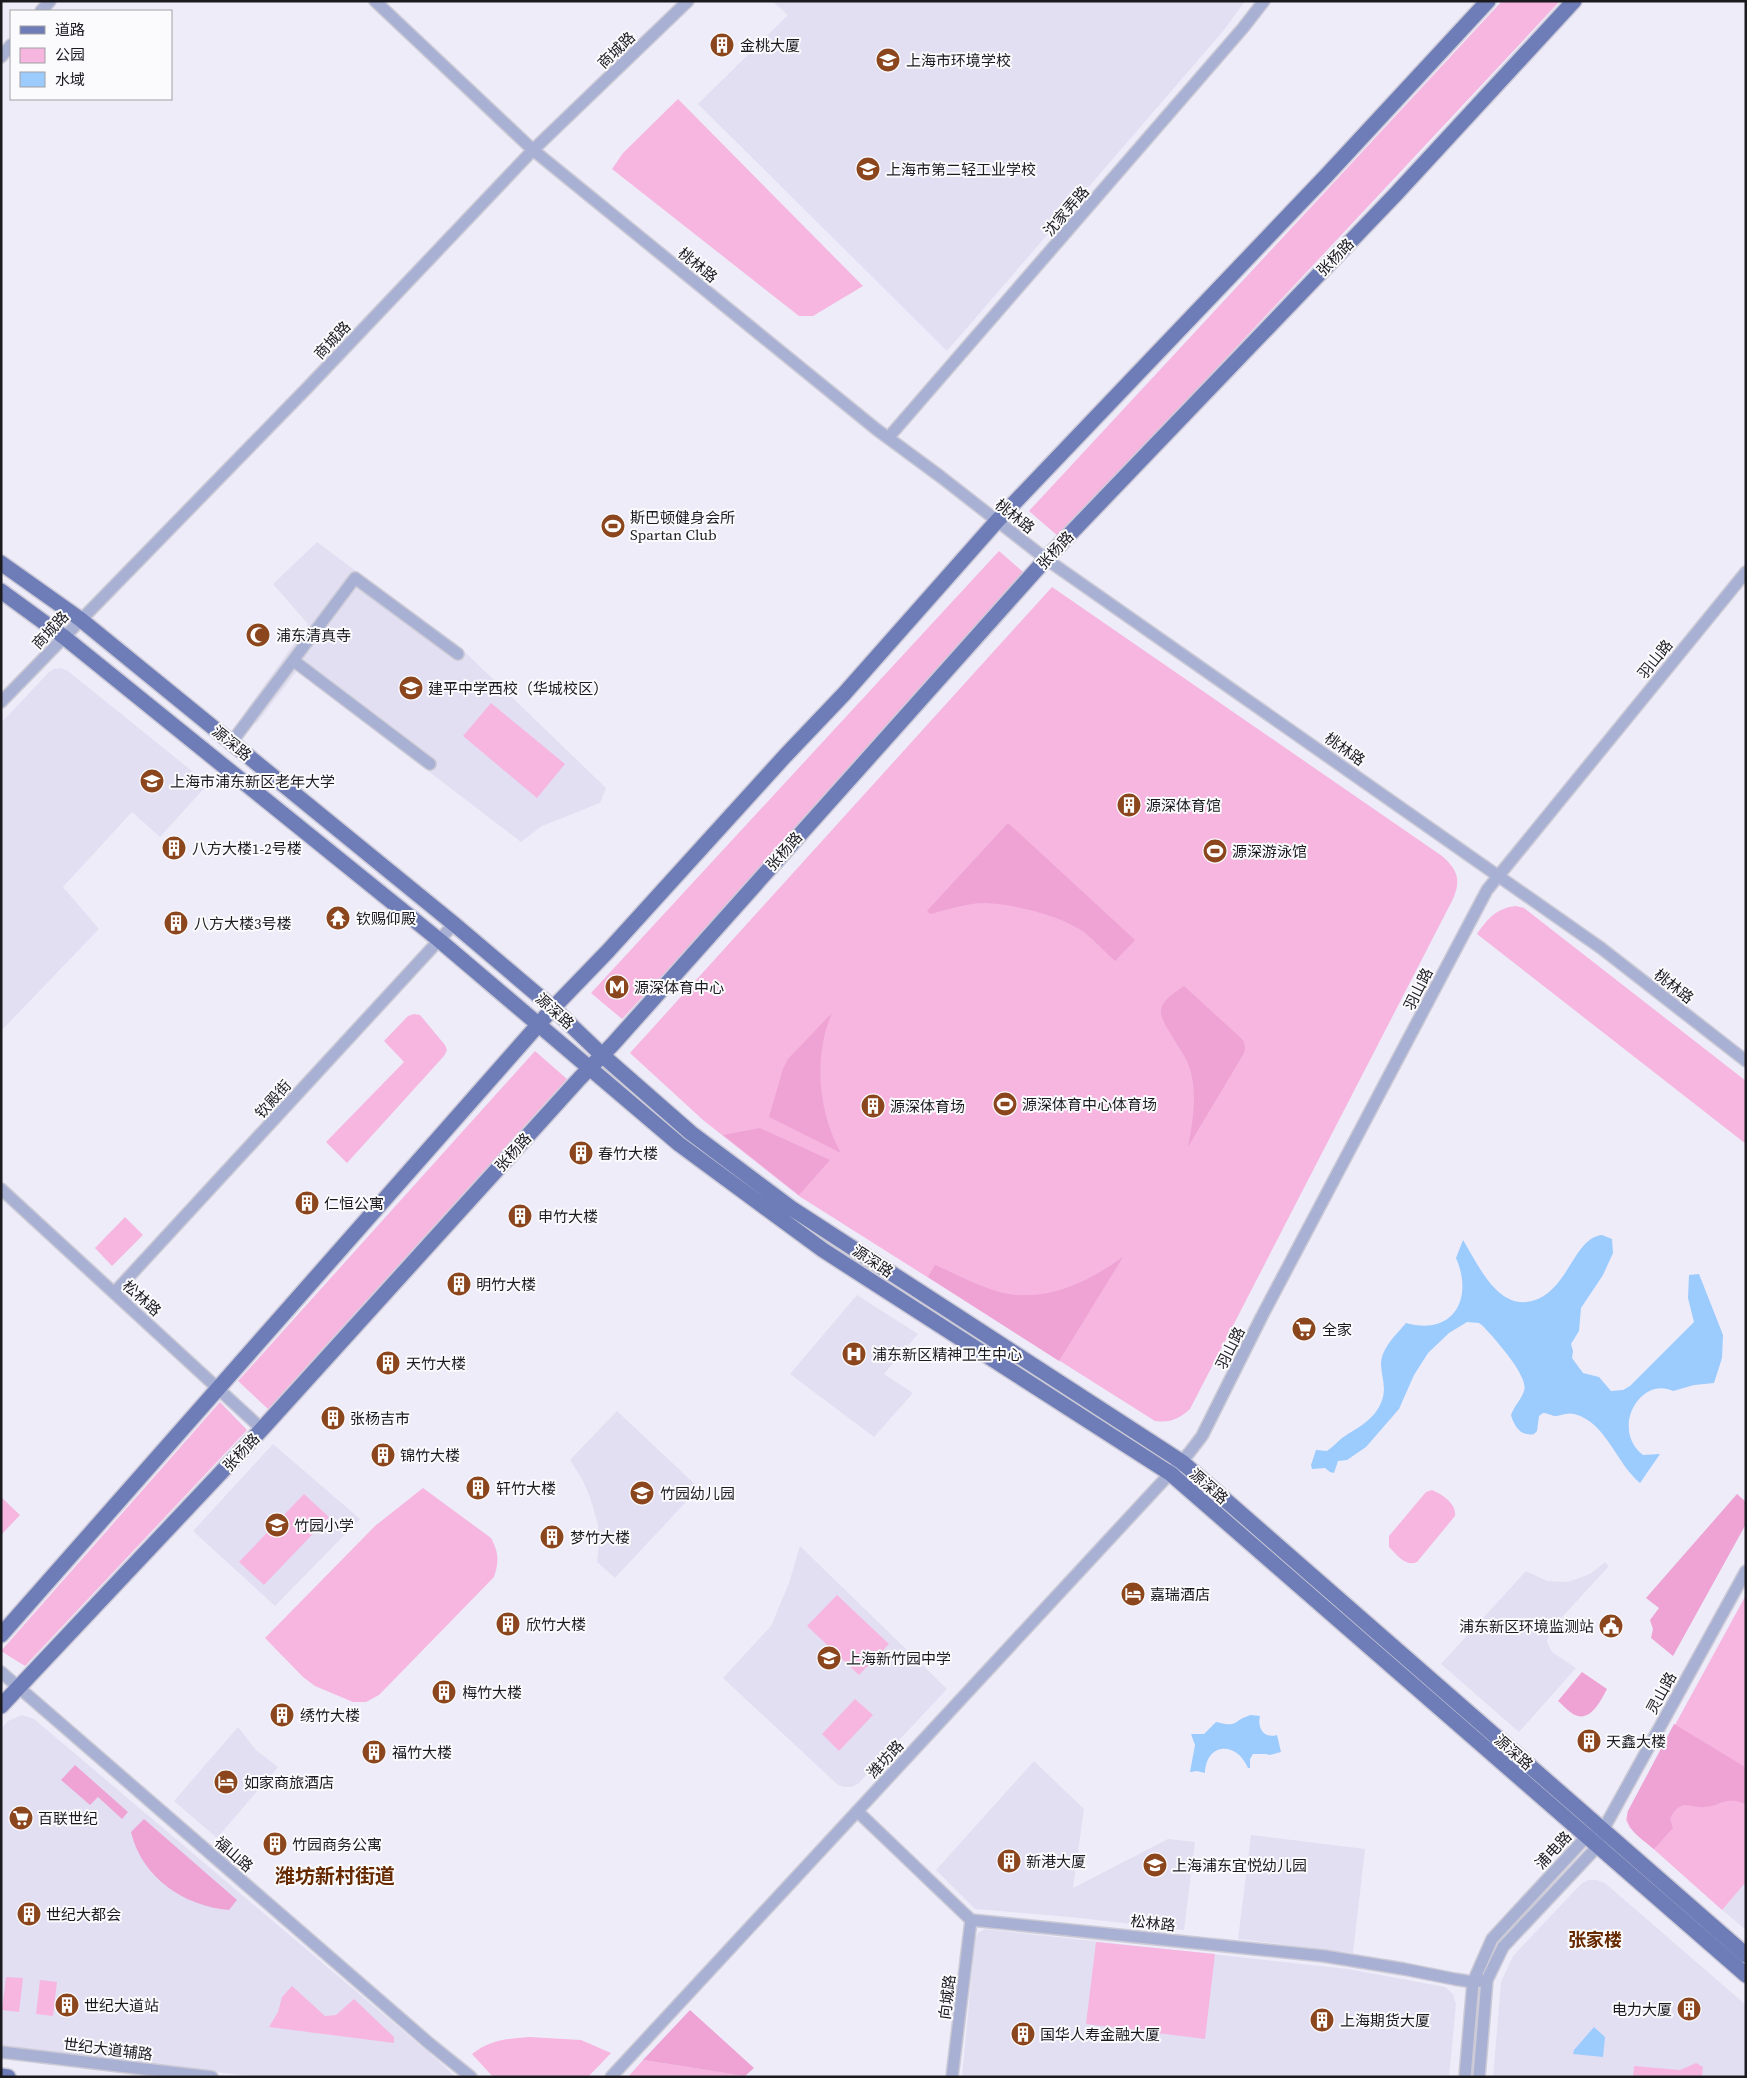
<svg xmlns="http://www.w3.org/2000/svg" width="1747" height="2078" font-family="'Source Serif 4','Noto Sans SC',serif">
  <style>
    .built { fill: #e3dff3 }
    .green { fill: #f6b6e0 }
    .forest { fill: #eea3d4 }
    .water { fill: #9ccbfd }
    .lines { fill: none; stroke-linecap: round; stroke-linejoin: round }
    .minor-casing { stroke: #cccad6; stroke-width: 14 }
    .major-casing { stroke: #cccad6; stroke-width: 18 }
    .minor { stroke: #a8b1d3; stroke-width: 11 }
    .major { stroke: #6e7db8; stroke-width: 15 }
    .labels { text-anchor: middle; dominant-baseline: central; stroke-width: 4; stroke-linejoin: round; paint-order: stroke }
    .poi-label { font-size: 15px; fill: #1b1a1f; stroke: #fbfbfd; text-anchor: start }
    .street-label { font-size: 15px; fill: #1b1a1f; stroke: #fbfbfd }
    .quarter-label { font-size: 18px; font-weight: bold; fill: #672a00; stroke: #fbfbfd }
    .district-label { font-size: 20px; font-weight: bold; fill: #672a00; stroke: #fbfbfd }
  </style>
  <rect width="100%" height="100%" fill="#eeecf9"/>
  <path class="built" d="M772,1H1245L1224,30L947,351L698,104L788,15Z
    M317,542L466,653L606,788L600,803L542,826L521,842L297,671L256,724L243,715L308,624L273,584Z
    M61,668L68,671L208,784L160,837L132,812L63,887L99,929L1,1031V723L48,673L54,669Z
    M857,1295L918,1334L884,1374L913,1393L874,1437L790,1374Z
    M617,1411L699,1488L615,1578L597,1562L599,1543L598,1525L590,1497L582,1479L570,1460Z
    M273,1444L360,1519L275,1606L193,1531Z
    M800,1546L947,1689L858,1784L851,1787H844L838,1785L723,1678L771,1626L789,1583Z
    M1605,1562L1609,1566L1554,1626L1548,1637L1547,1642L1552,1652L1576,1668L1519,1732L1441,1664L1526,1571L1547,1581L1568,1582L1590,1574Z
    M22,1715L34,1719L441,2063L455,2077H259L1,2047V1729L8,1721Z
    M238,1727L256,1750L278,1767L217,1838L174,1801Z
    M1034,1761L1084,1809L1073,1888L1168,1839L1195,1842L1184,1930L1070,1917L975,1909L936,1870Z
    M1251,1835L1365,1849L1353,1953L1238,1939Z
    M1589,1880H1597L1605,1883L1746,2005V2077H1493L1501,1982L1513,1956L1582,1883Z
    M1746,1882V1930L1722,1910Z
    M985,1929L1348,1969L1445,1987L1453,1994L1456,2004L1449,2077H962L975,1940L978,1933Z"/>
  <path class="green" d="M1502,1H1560L1059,537L1029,511Z
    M678,99L863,286L813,316H799L612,169L623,153Z
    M999,551L1030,578L622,1019L591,993Z
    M1052,587L1442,856C1458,870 1461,880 1453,899L1190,1409C1179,1419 1170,1423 1155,1421L799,1196L703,1120L630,1053Z
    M491,703L565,764L537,798L463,736Z
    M1516,906L1524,908L1746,1081V1144L1477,934C1488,918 1497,908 1516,906Z
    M414,1014L420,1015L445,1045L447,1050L444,1056L347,1163L326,1142L404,1062L384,1041L408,1016Z
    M535,1051L567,1079L268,1409L238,1381Z
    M125,1217L143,1235L112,1266L95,1248Z
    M220,1402L247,1430L25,1666L1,1651Z
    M423,1488L491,1538C499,1553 499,1562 494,1577L379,1695L366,1702H353L315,1686L303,1677L265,1638L375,1526Z
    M1432,1490C1442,1494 1457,1504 1455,1516L1417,1562C1405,1567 1397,1555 1389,1547V1536L1426,1492Z
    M304,1494L329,1517L264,1585L239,1562Z
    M1,1497L20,1515L1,1535Z
    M837,1595L889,1644L859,1675L807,1626Z
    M1746,1595V1882L1722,1910L1630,1828L1626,1820L1628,1811Z
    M855,1699L873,1715L839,1751L822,1734Z
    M1096,1942L1215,1954L1205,2039L1086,2024Z
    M6,1977L23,1978L19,2012L2,2010Z
    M40,1980L57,1982L53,2016L36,2014Z
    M292,1986L325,2016L336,2015L354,1999L394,2037V2043L269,2027L278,2012L282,1997Z
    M529,2037L581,2040L611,2053L588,2077H493L472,2054C491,2040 505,2039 529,2037Z
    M643,2060L753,2077H628Z
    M1696,2063L1703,2067L1702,2077H1633L1634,2066L1680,2070Z"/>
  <path class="forest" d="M1008,823L1135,940L1115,961C1105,952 1095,941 1084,932C1060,915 1013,904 984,903C966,903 947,910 930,914L927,911Z
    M1184,986L1243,1040L1245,1047L1244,1053L1188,1147C1193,1121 1198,1091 1189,1066C1184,1051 1160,1023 1161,1011C1162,999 1176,992 1184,986Z
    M832,1013C813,1056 818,1112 841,1153L769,1117L783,1069L788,1059Z
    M760,1128L830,1160L799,1195L723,1135Z
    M1123,1257L1059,1361L928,1277L935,1265C958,1275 993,1294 1017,1295C1057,1298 1092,1279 1123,1257Z
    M1737,1494L1746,1502V1524L1673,1656L1651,1638L1653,1629L1650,1620L1659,1608L1646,1598Z
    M1582,1672L1607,1689C1601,1700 1590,1724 1573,1714C1568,1711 1563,1705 1558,1701Z
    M1674,1724L1745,1767L1746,1804C1723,1795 1723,1806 1704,1807C1697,1808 1690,1805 1684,1805C1676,1807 1673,1813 1670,1819L1673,1828L1654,1849C1641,1838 1624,1829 1628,1811Z
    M75,1765L128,1812L122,1819L98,1797L90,1805L61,1780Z
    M144,1819L237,1900L229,1910C184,1906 142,1878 131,1832Z
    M690,2010L754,2068L745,2076L643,2060Z"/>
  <path class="water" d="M1602,1235L1612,1239L1613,1253L1603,1275L1581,1308L1579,1331L1571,1344L1573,1351L1572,1358L1583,1373L1599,1377L1611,1391L1623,1390L1630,1386L1694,1322L1688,1298L1689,1275L1699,1274L1723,1335L1722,1358L1714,1383L1694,1385L1673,1391C1640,1376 1610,1429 1643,1455L1660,1454L1640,1483C1616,1463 1606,1422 1574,1414C1567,1412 1561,1416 1554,1416C1550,1415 1547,1413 1543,1413L1539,1416L1537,1431L1534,1434C1521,1437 1514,1426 1511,1415C1514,1406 1521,1400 1524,1391C1530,1377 1493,1337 1483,1326L1479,1323L1467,1322L1449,1333L1428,1353L1414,1375L1399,1409L1366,1447L1347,1460L1338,1461L1334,1473L1330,1472L1325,1468L1312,1469L1311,1465L1316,1450L1327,1451C1333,1447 1337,1442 1342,1438C1357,1428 1373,1421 1381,1403C1387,1389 1382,1379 1381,1365C1381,1348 1396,1335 1406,1323C1453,1336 1474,1299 1456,1258L1463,1240C1478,1264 1497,1310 1532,1301C1569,1291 1573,1238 1602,1235Z
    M1251,1715L1260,1716C1257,1728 1264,1739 1277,1735L1281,1752L1270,1755L1266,1754H1253L1250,1759V1768H1248C1237,1741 1206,1742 1205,1773L1197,1771L1190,1772L1195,1745L1191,1734H1204L1216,1722C1240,1728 1231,1721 1251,1715Z
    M1594,2027L1605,2037L1603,2057L1573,2054L1574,2050Z"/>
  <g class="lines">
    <defs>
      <path id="minor" d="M375,1L533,150L876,429L941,477L1046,559L1601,948L1746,1061
        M41,11L50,1
        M1,57L11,45
        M888,438L1243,28L1264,1
        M294,661L430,764
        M1,702L309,386L533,150L688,1
        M231,743L355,578L458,654
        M1,1189L262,1429
        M114,1293L454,924
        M1,1672L430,2044L471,2077
        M857,1811L971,1920L1324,1956L1404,1969L1454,1979L1473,1982L1487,1980
        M1,2052L212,2077
        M611,2077L1189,1453L1202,1436L1262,1316L1487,890L1746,572
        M952,2077L971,1920
        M1465,2077L1473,1982L1492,1939L1576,1848L1586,1837L1594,1834
        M1479,2077L1487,1980L1503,1947L1597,1847L1603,1830L1746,1571"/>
      <path id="major" d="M1,563L80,619L454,924L553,1008L602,1055L691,1133L791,1208L1182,1462L1746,1955
        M1,591L64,637L439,940L679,1144L823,1250L1171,1474L1746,1975
        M1,1635L553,1008L608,951L785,756L844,694L997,521L1326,176L1488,1
        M1,1706L262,1429L580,1078L613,1044L1046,559L1395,195L1574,1
        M1,2076L8,2077"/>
    </defs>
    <use href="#minor" class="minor-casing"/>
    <use href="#major" class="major-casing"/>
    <use href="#minor" class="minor"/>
    <use href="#major" class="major"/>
  </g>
  <defs>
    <symbol id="building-disc" viewBox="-11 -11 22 22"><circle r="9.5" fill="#8b461e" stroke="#fbfbfd"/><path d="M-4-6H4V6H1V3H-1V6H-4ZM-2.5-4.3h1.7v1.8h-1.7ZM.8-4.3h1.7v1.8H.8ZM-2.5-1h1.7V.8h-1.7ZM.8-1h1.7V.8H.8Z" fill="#fff"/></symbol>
    <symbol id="school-disc" viewBox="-11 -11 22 22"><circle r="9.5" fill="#8b461e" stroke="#fbfbfd"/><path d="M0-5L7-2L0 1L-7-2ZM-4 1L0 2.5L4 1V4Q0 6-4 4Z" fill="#fff"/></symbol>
    <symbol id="stadium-disc" viewBox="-11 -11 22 22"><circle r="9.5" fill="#8b461e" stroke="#fbfbfd"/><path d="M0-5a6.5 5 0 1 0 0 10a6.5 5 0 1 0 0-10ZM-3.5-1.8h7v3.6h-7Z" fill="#fff"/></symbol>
    <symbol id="mosque-disc" viewBox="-11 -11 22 22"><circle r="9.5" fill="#8b461e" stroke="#fbfbfd"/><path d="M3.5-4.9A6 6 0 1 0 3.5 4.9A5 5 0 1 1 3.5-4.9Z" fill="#fff"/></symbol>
    <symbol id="university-disc" viewBox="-11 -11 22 22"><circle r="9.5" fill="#8b461e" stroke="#fbfbfd"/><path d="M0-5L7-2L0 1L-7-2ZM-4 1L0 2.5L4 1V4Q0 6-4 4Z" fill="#fff"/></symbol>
    <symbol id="temple-disc" viewBox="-11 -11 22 22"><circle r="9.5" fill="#8b461e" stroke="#fbfbfd"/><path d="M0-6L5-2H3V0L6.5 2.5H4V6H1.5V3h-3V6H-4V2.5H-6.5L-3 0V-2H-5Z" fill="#fff"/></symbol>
    <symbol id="metro-disc" viewBox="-11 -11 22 22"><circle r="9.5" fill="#8b461e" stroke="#fbfbfd"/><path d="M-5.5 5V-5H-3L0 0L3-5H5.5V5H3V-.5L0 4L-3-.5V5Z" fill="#fff"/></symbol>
    <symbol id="supermarket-disc" viewBox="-11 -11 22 22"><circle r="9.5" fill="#8b461e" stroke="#fbfbfd"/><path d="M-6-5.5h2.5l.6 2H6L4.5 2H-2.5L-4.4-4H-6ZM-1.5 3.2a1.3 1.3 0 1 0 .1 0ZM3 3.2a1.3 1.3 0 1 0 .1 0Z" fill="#fff"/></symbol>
    <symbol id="hospital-disc" viewBox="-11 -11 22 22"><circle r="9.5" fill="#8b461e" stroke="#fbfbfd"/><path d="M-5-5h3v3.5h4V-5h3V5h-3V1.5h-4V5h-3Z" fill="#fff"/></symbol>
    <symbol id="hotel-disc" viewBox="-11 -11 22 22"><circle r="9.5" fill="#8b461e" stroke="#fbfbfd"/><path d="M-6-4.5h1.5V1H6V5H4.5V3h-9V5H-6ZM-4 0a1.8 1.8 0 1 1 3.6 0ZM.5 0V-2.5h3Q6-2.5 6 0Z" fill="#fff"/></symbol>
    <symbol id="civic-disc" viewBox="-11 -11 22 22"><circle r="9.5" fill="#8b461e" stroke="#fbfbfd"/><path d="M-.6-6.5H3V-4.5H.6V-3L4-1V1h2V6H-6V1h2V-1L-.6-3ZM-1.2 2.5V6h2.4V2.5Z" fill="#fff"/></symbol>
  </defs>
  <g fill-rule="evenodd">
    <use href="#building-disc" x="708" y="31" width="28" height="28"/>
    <use href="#school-disc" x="874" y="46" width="28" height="28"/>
    <use href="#school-disc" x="854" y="155" width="28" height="28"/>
    <use href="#stadium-disc" x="599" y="512" width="28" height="28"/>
    <use href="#mosque-disc" x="244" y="621" width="28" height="28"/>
    <use href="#school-disc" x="397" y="674" width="28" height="28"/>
    <use href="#university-disc" x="138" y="767" width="28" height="28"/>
    <use href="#building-disc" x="1115" y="791" width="28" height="28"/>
    <use href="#building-disc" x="160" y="834" width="28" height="28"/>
    <use href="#stadium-disc" x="1201" y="837" width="28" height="28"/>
    <use href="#temple-disc" x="324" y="904" width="28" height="28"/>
    <use href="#building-disc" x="162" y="909" width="28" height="28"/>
    <use href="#metro-disc" x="603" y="973" width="28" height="28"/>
    <use href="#stadium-disc" x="991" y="1090" width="28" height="28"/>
    <use href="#building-disc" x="859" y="1092" width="28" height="28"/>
    <use href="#building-disc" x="567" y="1139" width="28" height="28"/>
    <use href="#building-disc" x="293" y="1189" width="28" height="28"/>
    <use href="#building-disc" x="506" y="1202" width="28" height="28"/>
    <use href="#building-disc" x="445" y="1270" width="28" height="28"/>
    <use href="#supermarket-disc" x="1290" y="1315" width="28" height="28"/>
    <use href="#hospital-disc" x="840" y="1340" width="28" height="28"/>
    <use href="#building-disc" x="374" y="1349" width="28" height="28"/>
    <use href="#building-disc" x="319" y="1404" width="28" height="28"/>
    <use href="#building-disc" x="369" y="1441" width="28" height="28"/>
    <use href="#building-disc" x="464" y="1474" width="28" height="28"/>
    <use href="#school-disc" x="628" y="1479" width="28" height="28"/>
    <use href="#school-disc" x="263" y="1511" width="28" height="28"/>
    <use href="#building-disc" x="538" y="1523" width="28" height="28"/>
    <use href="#hotel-disc" x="1119" y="1580" width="28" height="28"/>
    <use href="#building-disc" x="494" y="1610" width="28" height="28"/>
    <use href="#civic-disc" x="1597" y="1612" width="28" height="28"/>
    <use href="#school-disc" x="815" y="1644" width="28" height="28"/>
    <use href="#building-disc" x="430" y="1678" width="28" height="28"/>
    <use href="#building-disc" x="268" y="1701" width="28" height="28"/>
    <use href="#building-disc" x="1575" y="1727" width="28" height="28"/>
    <use href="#building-disc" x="360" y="1738" width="28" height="28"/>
    <use href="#hotel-disc" x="212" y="1768" width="28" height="28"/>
    <use href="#supermarket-disc" x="7" y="1804" width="28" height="28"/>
    <use href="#building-disc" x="261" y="1830" width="28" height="28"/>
    <use href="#building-disc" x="995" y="1847" width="28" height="28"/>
    <use href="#school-disc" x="1141" y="1851" width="28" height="28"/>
    <use href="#building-disc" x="15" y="1900" width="28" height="28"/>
    <use href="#building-disc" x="53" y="1991" width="28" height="28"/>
    <use href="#building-disc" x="1675" y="1995" width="28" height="28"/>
    <use href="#building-disc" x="1308" y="2006" width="28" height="28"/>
    <use href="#building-disc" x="1009" y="2020" width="28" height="28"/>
  </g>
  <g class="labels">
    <g class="poi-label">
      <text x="740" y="45">金桃大厦</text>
      <text x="906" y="60">上海市环境学校</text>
      <text x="886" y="169">上海市第二轻工业学校</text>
      <text x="630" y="517">斯巴顿健身会所<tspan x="630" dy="17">Spartan Club</tspan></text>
      <text x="276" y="635">浦东清真寺</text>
      <text x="428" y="688">建平中学西校（华城校区）</text>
      <text x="170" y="781">上海市浦东新区老年大学</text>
      <text x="1146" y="805">源深体育馆</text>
      <text x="192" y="848">八方大楼1-2号楼</text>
      <text x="1232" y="851">源深游泳馆</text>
      <text x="356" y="918">钦赐仰殿</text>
      <text x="194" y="923">八方大楼3号楼</text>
      <text x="634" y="987">源深体育中心</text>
      <text x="1022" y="1104">源深体育中心体育场</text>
      <text x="890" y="1106">源深体育场</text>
      <text x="598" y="1153">春竹大楼</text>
      <text x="324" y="1203">仁恒公寓</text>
      <text x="538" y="1216">申竹大楼</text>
      <text x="476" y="1284">明竹大楼</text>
      <text x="1322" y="1329">全家</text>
      <text x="872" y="1354">浦东新区精神卫生中心</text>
      <text x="406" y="1363">天竹大楼</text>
      <text x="350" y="1418">张杨吉市</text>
      <text x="400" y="1455">锦竹大楼</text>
      <text x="496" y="1488">轩竹大楼</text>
      <text x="660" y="1493">竹园幼儿园</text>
      <text x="294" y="1525">竹园小学</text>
      <text x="570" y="1537">梦竹大楼</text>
      <text x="1150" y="1594">嘉瑞酒店</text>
      <text x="526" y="1624">欣竹大楼</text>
      <text x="1594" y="1626" text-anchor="end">浦东新区环境监测站</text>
      <text x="846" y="1658">上海新竹园中学</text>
      <text x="462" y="1692">梅竹大楼</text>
      <text x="300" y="1715">绣竹大楼</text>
      <text x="1606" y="1741">天鑫大楼</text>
      <text x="392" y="1752">福竹大楼</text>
      <text x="244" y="1782">如家商旅酒店</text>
      <text x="38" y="1818">百联世纪</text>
      <text x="292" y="1844">竹园商务公寓</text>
      <text x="1026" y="1861">新港大厦</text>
      <text x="1172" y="1865">上海浦东宜悦幼儿园</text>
      <text x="46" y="1914">世纪大都会</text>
      <text x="84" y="2005">世纪大道站</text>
      <text x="1672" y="2009" text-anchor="end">电力大厦</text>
      <text x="1340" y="2020">上海期货大厦</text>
      <text x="1040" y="2034">国华人寿金融大厦</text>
    </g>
    <g class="street-label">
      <text transform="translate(616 50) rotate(-44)">商城路</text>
      <text transform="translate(1066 211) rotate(-49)">沈家弄路</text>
      <text transform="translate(1335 257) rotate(-46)">张杨路</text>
      <text transform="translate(698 265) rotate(39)">桃林路</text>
      <text transform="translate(332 340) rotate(-47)">商城路</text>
      <text transform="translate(1015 516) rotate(38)">桃林路</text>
      <text transform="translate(1055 550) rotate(-47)">张杨路</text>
      <text transform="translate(50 630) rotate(-47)">商城路</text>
      <text transform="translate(1655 659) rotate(-51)">羽山路</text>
      <text transform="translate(232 743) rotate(39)">源深路</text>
      <text transform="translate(1345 749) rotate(35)">桃林路</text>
      <text transform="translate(784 851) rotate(-48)">张杨路</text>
      <text transform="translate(1674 986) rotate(38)">桃林路</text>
      <text transform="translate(1418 989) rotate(-63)">羽山路</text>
      <text transform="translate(555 1011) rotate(42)">源深路</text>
      <text transform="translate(273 1099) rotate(-48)">钦殿街</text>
      <text transform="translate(513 1152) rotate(-48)">张杨路</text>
      <text transform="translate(873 1261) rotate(33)">源深路</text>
      <text transform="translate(142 1298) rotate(42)">松林路</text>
      <text transform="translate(1230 1348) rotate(-63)">羽山路</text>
      <text transform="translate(241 1452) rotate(-47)">张杨路</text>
      <text transform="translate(1209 1486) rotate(41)">源深路</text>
      <text transform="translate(1661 1693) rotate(-61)">灵山路</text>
      <text transform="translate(1514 1752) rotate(41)">源深路</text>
      <text transform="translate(885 1759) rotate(-47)">潍坊路</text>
      <text transform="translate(1553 1850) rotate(-47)">浦电路</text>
      <text transform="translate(234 1854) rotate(41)">福山路</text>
      <text transform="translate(1153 1923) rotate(6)">松林路</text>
      <text transform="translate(947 1997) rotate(-83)">向城路</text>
      <text transform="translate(108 2049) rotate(7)">世纪大道辅路</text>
    </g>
    <g class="quarter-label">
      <text x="1595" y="1939">张家楼</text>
    </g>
    <g class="district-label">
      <text x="335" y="1876">潍坊新村街道</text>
    </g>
  </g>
  <rect width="1747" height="2078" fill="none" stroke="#1b1a1f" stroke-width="5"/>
  <rect x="10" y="10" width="162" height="90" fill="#fbfbfd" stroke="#a1a1a4"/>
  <rect x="20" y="26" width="25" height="8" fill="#6e7db8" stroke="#a1a1a4"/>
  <text x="55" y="35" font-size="15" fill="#1b1a1f">道路</text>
  <rect x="20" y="48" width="25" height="15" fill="#f6b6e0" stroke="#a1a1a4"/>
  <text x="55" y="60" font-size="15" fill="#1b1a1f">公园</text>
  <rect x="20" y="72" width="25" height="15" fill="#9ccbfd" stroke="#a1a1a4"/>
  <text x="55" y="85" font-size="15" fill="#1b1a1f">水域</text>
</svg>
